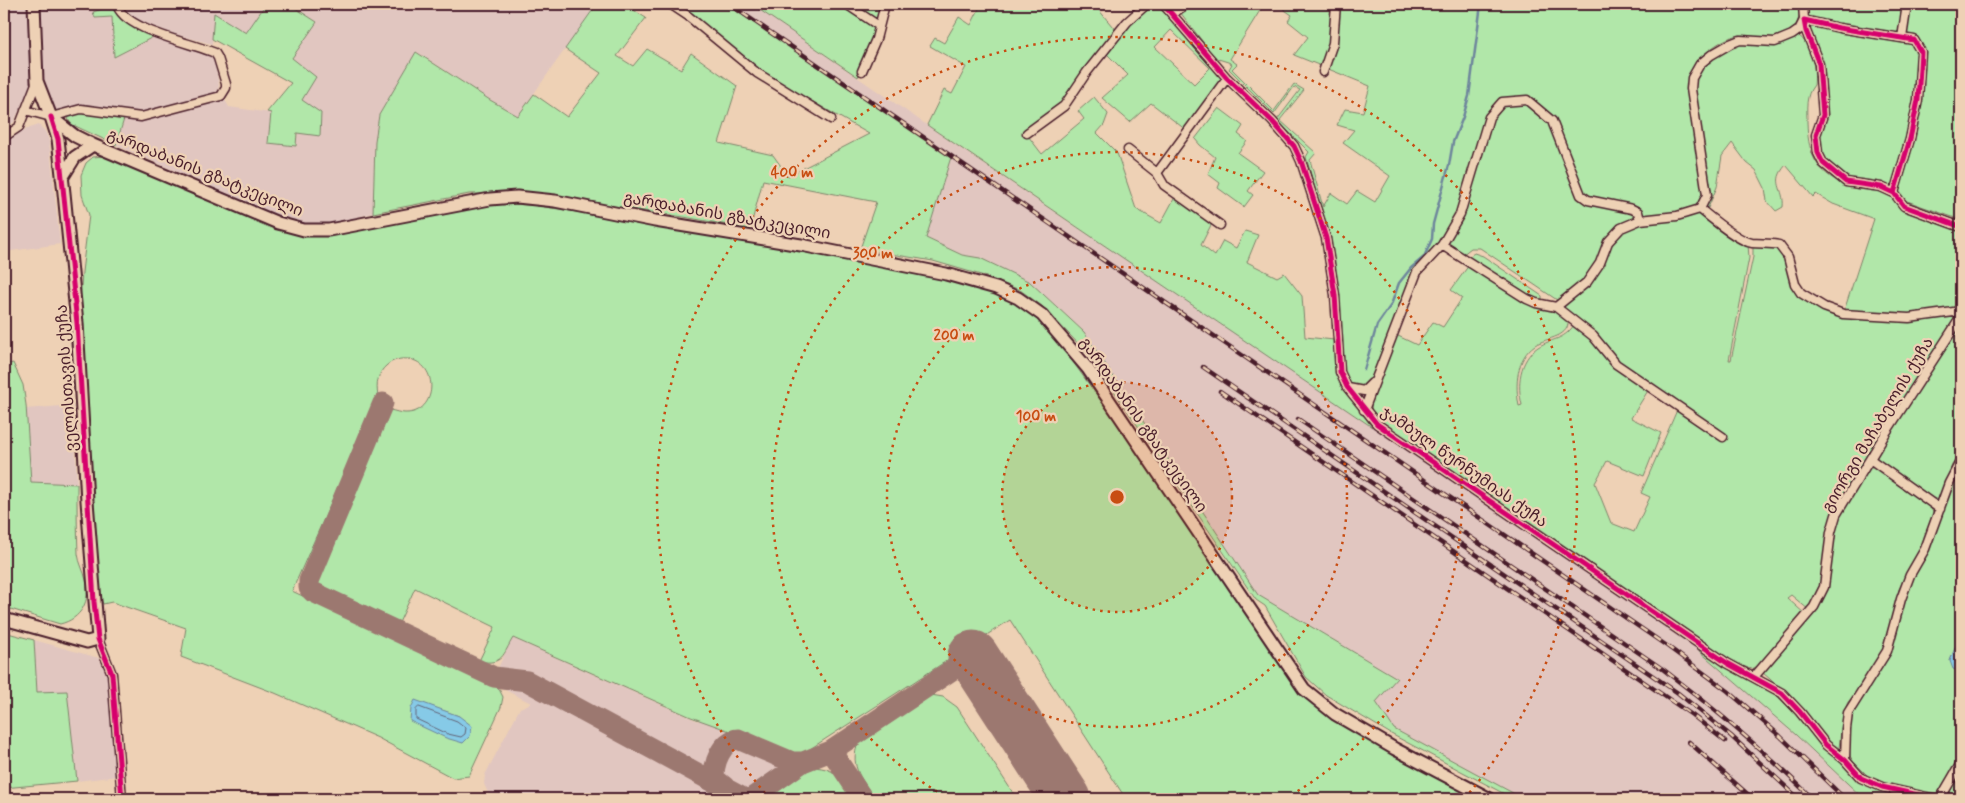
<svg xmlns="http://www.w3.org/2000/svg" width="1965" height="803" font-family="Mynerve,'Noto Sans Georgian',sans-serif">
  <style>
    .built { fill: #e1c6c0 }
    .green { fill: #b1e7a9; stroke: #7e836a; fill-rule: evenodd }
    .water { fill: #86cae7; stroke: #6e869c }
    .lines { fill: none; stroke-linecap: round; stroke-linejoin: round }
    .shore { stroke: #626376; stroke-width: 1 }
    .stream { stroke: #6e869c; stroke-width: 2.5 }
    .taxiway { stroke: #9c7870; stroke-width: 21 }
    .runway { stroke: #9c7870; stroke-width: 51 }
    .street-casing { stroke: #4a1f2b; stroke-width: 11 }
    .secondary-casing { stroke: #4a1f2b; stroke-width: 15 }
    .street { stroke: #eed1b5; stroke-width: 8 }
    .secondary { stroke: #eed1b5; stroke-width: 11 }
    .rail-casing { stroke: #4a1f2b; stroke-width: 4.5 }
    .rail { stroke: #eed1b5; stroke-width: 2.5; stroke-dasharray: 8; stroke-linecap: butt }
    .cycleway-casing { stroke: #eed1b5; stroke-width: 8 }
    .cycleway { stroke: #d6006c; stroke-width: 5 }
    .ring { fill: none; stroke: #c84d12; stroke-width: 2.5; stroke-dasharray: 2.5 5 }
    .labels { text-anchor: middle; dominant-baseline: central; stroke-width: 4.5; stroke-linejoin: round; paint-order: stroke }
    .street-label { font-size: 16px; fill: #4a1f2b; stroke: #eed1b5 }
    .centre { fill: #c84d12; stroke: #eed1b5; stroke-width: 2.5 }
    .ring-label { font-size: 15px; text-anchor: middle; font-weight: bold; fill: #c84d12; stroke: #eed1b5; stroke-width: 4.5; stroke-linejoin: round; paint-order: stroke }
  </style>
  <rect width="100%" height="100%" fill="#eed1b5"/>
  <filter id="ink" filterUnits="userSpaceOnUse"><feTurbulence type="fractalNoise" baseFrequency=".02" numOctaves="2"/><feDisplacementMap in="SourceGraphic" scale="10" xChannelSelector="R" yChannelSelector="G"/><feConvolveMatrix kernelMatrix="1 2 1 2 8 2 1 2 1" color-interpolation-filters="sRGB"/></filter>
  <g filter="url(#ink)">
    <path class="built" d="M4,4H27L33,87L24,100L14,122L4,129Z
      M39,4H103L105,8L95,18L112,17L114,57L155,36L207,54L214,59L219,85L218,91L214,96L141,114L57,112L43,91Z
      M123,4H266L246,34L214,14L212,44L174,34L136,20L126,13L123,8Z
      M289,4H597L518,116L490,100L417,52L379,115L375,141L373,213L325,226H315L291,222L116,145L124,119L144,120L225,100L229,107L271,113L268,142L296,146L302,100L292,58L317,22Z
      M726,4H751L979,161L1459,485L1699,650L1796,735L1864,799H1524L1394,729L1375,702L1397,678L1258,595L1084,332L1030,282L980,258L962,255L925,238L951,157Z
      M39,125L45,131L49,140L60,244L4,252V143L24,130Z
      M73,405L77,484L31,482L26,409Z
      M512,638L698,721L704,713L799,756L808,767L774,794L771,799H498L489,795L484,784L485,775L520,708L531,703L491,683Z
      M34,640L99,658L109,678L118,776L77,781L67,691L37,693Z"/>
    <path class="green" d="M103,4H114L155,36L114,57L112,17L95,18L93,12L105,8Z
      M266,4H289L317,22L292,58L316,77L302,100L321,113L320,136L297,133L296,146L268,143L271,113L267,112L291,83L212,39L214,13L246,33Z
      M597,4H624L646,18L617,56L633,66L647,49L681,69L691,53L737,86L719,143L773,155L788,176L869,134L756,69L674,4H726L951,157L926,238L962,255L980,258L1030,282L1084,332L1258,595L1397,678L1376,702L1394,729L1524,799H1514L1391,734L1326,695L1306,677L1265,606L1256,600L1091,357L1042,306L1020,290L981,275L933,261L860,249L876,202L763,180L750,229L684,217L524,193L469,194L373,213L375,141L379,115L416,52L490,100L518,116L534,94L567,117L601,73L565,49Z
      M751,4H843L877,27L858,77Z
      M851,4H883L879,22Z
      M974,4H1094L1117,32L1063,104L1025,132L1042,154L1084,119L1078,111L1094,97L1108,114L1104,125L1097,133L1117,153L1136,209L1161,223L1175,197L1212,223L1201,245L1215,256L1223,241L1236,248L1245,231L1258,235L1247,262L1277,277L1284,273L1302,296L1305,337L1334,340L1336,368L1345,390L1372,427L927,125L944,90L952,94L966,67L930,46L935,38L944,43L959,17L971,25L979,9Z
      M1154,4H1157L1223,78L1186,130L1151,103L1130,122L1102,98L1128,75L1105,52L1133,22ZM1171,30L1210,68L1194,84L1155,47Z
      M1192,4H1264L1230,59L1237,64L1232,69L1274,111L1294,84L1304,90L1280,120L1316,153L1310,160L1323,207L1331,193L1347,204L1357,191L1375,202L1390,176L1343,143L1354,130L1337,125L1345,109L1363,112L1370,86L1294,55L1308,37L1288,21L1292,15L1276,4L1284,8L1286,4H1800C1801,24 1791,39 1769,39C1760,38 1751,35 1742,35C1720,36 1689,63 1688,84L1703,189L1699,203L1692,210L1617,228C1602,255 1587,289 1557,300L1480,248H1471L1462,255L1439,242L1416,269L1371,378L1366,385L1360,388L1353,386L1349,382L1343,368L1338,286L1329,238L1306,157L1309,152L1277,120L1300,90L1294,87L1274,114L1229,69L1232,64L1228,62L1215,58L1180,12Z
      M1806,4H1949L1961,11V220L1907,201L1891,188L1851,179L1836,171L1825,160L1819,141L1820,133L1827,115L1824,65L1808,27Z
      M1798,35C1812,45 1816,69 1814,85C1805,96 1807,108 1807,122C1808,150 1813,168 1839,182C1844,185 1851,188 1857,189C1866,190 1875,188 1884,191C1894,194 1896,203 1904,208C1917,216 1945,224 1961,230V308L1907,316L1844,311L1874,219L1833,204L1816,194L1813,197L1786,165C1770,183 1785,188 1783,207L1776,211L1767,201L1765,188L1756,170L1747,163L1732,143L1722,156L1717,187L1708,208L1705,206L1710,195L1708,172L1702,146L1695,98L1694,80L1699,68L1719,53L1739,42L1766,44L1786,42Z
      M1219,108L1243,126L1238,134L1247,141L1238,153L1263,171L1248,191L1253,195L1244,207L1218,188L1220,183L1208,174L1215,157L1200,145L1195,139Z
      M82,112L124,119L116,145L71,124L68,119L70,115Z
      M104,156L254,217L281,230L303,236L332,235L501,203L540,206L771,244L834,258L877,264L952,280L996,292L1023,307L1052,333L1174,502L1296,685L1486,799H1126L1010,620L799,756L691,717L513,638C503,654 503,666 479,661L495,627L415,588L398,625L321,588L317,585L316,578L390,410C395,411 400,413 405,413C438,414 440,363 408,359C401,358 393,360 387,365C377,373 376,385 378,396L292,591L449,665L498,687L503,697L501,707L469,776L453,778L378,738L275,693L181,657L186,628L112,602L103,604L99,594L79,318L82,272L89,215L82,195L81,175L86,163L93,157ZM415,701L459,716L463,743Z
      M1697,213L1705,215L1730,234L1748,244L1749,258L1729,360H1731L1753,257V246L1762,244L1776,246L1790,269L1793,285L1797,291L1807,300L1840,315L1911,320L1955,314L1960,316L1837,506L1833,517C1826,547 1829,584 1809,610L1791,595L1787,598L1805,614V616L1764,663L1752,669L1735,664L1572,556L1377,421L1372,413L1371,404L1396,335L1417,345L1433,322L1443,327L1462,298L1451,290L1469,265L1526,301L1552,308L1568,318C1571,338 1547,337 1535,345C1516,358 1515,385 1519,406L1522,405C1517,385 1519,360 1538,347C1552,338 1563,341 1574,325H1577L1591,337L1614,365L1649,389L1631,418L1661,433L1644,476L1607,461L1595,483L1611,523L1634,532L1650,497L1641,493L1677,410H1680L1723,440L1725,437L1616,362L1593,334L1563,308C1576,295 1591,281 1601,265C1608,252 1609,238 1622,229C1644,215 1674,225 1697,213Z
      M1474,253L1483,256L1542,296V301L1532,299L1467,258Z
      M1961,323V451L1952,465L1939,500L1931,498L1876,459L1877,452Z
      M13,363L23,385L26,405L31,482L77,484C77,507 77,531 78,554C79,563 84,571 86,580C91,601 81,619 60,624L4,607V365Z
      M1870,464L1876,465L1927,502L1933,512L1932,521L1919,551L1899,589L1884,649L1862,686L1848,702L1843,714L1839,748L1826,739L1818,730L1800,705L1763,673L1814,612L1840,513Z
      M1961,467V633L1950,661L1959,671L1961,669V754L1937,796L1892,786L1869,777L1853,761L1850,756L1848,731L1851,716L1855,706L1891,650L1904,599Z
      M4,632L34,640L37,692L67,691L77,781L4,788Z
      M1699,648L1775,694L1793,712L1823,747L1843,761L1856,780L1912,799H1864L1796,735L1699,651Z
      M931,695L943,697L957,707L1017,799H875C860,776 848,766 860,737L922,697Z
      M808,767C837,767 840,777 855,799H771L773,794Z
      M1961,768V799H1944Z"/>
    <path class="water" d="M1961,633V669L1959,671L1953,669L1950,661Z
      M415,700L459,716L472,726L470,736L463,743L446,738L410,721L411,708Z"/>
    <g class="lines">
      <path class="shore" d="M419,707L457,721L466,728L465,734L461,737L448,734L416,719V710Z"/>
      <path class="stream" d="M1364,370L1377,325L1391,305L1399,283L1411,268L1424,257L1432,239L1433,224L1449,165L1453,142L1463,117L1469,96L1481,4"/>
      <path class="taxiway" d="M383,403L309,581V588L313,592L494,677L527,681L745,799
        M831,751L863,799
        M725,787L715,779C711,766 723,739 738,739L792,762H803
        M750,799L803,762L831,751L973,656"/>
      <path class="runway" d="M973,656L1066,799"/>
      <defs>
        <path id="street" d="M670,4L688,16L757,73L831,119
          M846,4L879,26
          M1163,4L1227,78L1272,121L1294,146L1301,161L1326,238L1335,295L1340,372L1347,387L1377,424L1727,663L1782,693L1800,712L1826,745L1845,760L1861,778L1882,787L1936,799
          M1955,4L1961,8
          M1172,14L1187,4
          M1902,38L1907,4
          M862,71L876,39L885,4
          M1323,72L1333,43L1336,4
          M25,110L51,117L81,109L141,117L221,96L226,88V84L218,58L215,53C193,43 122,30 117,4
          M1027,133L1064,106L1087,72L1127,22L1147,4
          M4,137L19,127L37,81
          M1128,150L1157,173L1164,185L1220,225
          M1157,173L1227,78
          M1894,193L1910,139L1918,100L1921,52L1914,40L1839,28L1804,20L1806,31L1819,64L1823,115L1816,135L1818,153L1823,163L1846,182L1881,187L1894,193L1904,206L1961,227
          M1700,209L1707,195L1691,89L1692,78L1700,64L1711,55L1730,44L1740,40L1775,42L1792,35L1799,30L1804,20L1803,4
          M1442,245L1527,299L1536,303L1556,307L1593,336L1616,364L1723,437
          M1556,307L1587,282L1600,263L1608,242L1621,228L1640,220L1677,216L1700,209C1711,218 1738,241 1752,243C1761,244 1770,243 1779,245L1788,257L1795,284L1801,293L1824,307L1843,314L1909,318L1961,311
          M1348,388L1364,391L1372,383
          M1364,410L1417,272L1442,245L1460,214L1489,117L1502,102L1527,100L1552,121L1581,195L1588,200L1632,209L1638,212L1640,220
          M1870,459L1940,509
          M98,639L112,674L122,799
          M1754,677L1814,607L1824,587L1831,532L1836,515L1887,431L1961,317
          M1845,760L1846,729L1848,713L1887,651L1901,599L1910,575L1925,549L1949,483L1961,460
          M1940,799L1961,763"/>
        <path id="secondary" d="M51,117L75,136L93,145L278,223L304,230H329L490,199L517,197L555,201L655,221L801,245L946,274L996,288L1018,298L1042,315L1088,369L1304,689L1335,714L1395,749L1490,799
          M62,178L75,157L93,145
          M4,619L87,642L98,639L87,501L77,323L64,193L58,139L51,117L37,81L34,4"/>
      </defs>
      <use href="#street" class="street-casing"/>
      <use href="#secondary" class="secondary-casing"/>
      <use href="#street" class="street"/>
      <use href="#secondary" class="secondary"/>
      <defs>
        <path id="rail" d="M729,4L1667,646L1728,691L1780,736L1845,799
          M1203,367L1678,693L1731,736L1799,799
          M1220,391L1692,715L1725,741
          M1298,419L1664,670C1717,710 1766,753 1813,799
          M1689,742L1753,799"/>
      </defs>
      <use href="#rail" class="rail-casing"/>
      <use href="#rail" class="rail"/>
      <defs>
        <path id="cycleway" d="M1163,4L1227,78L1272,121L1294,146L1301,161L1326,238L1335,295L1340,372L1347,387L1377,424L1727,663L1782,693L1800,712L1826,745L1845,760L1861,778L1882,787L1936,799
          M51,117L58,139L77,323L94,602L98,639L112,674L122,799
          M1894,193L1910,139L1918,100L1921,52L1914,40L1839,28L1804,20L1806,31L1819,64L1823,115L1816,135L1818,153L1823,163L1846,182L1881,187L1894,193L1904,206L1961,227"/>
      </defs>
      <use href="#cycleway" class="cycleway-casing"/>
      <use href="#cycleway" class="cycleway"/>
    </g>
  </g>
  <circle cx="1117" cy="497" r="115" fill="#c84d12" fill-opacity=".12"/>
  <g class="ring">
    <circle cx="1117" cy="497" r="115"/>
    <circle cx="1117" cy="497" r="230"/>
    <path d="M950 799A345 345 0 1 1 1284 799"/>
    <path d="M770 799A460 460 0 1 1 1464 799"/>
  </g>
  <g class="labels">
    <g class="street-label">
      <text transform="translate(205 173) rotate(22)">გარდაბანის გზატკეცილი</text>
      <text transform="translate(727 216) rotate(10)">გარდაბანის გზატკეცილი</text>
      <text transform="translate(67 378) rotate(-94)">ველისთავის ქუჩა</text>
      <text transform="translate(1143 425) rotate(55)">გარდაბანის გზატკეცილი</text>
      <text transform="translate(1878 425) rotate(-59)">გიორგი მაჩაბელის ქუჩა</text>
      <text transform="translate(1464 467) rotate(35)">ჯამბულ წურწუმიას ქუჩა</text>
    </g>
  </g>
  <circle cx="1117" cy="497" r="8" class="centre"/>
  <g class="ring-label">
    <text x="792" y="177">400 m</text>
    <text x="873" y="258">300 m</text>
    <text x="954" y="340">200 m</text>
    <text x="1036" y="421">100 m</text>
  </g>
  <rect width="1965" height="803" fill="none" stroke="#eed1b5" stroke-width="20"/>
  <rect x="10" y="10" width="1945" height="783" fill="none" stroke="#4a1f2b" stroke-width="2" filter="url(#ink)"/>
</svg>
